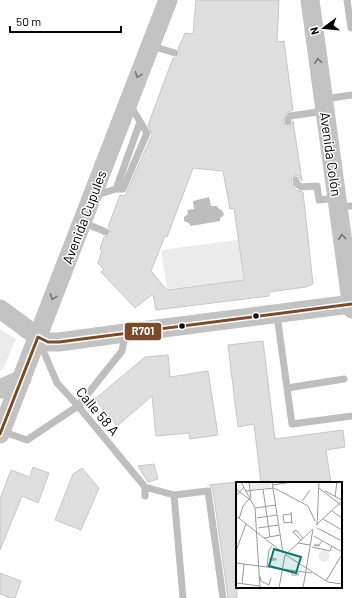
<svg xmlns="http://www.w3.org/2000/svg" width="352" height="598" font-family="Barlow,sans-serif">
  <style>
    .green { fill: #ebebeb }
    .water { fill: #bdbdbd }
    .building { fill: #dedede; stroke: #c6c6c6; fill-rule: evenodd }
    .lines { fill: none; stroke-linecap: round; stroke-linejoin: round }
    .lane { stroke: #bebebe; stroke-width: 7 }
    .secondary { stroke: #c2c2c2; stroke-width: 19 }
    .bus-1-casing { stroke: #fff; stroke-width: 6 }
    .bus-1 { stroke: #7a4b2a; stroke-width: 3 }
    .oneway { stroke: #747474 }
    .bus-dot { fill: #000; stroke: #fff; stroke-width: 1.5 }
    .labels { text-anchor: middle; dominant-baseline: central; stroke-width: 3; stroke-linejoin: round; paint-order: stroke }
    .street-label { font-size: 14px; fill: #000; stroke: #fff }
    .inset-road { fill: none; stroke: #999; stroke-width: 1 }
    .view { fill: #0f766e; fill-opacity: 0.15; stroke: #0f766e; stroke-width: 2 }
    .inset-edge { fill: none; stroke: #000; stroke-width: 2 }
    .line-badge { stroke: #fff; stroke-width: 1.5 }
    .badge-label { font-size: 11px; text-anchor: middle; font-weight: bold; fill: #fff }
  </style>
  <rect width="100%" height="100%" fill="#fff"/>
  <path class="green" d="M238,240L243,280L167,289L161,250Z
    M0,329L16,339L3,369L0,371Z"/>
  <path class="water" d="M209,197L211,206H217L218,208C222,210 223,211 224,215L222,217L220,218V221L191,226L190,225L189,223L184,221V217L188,214L187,210L194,209L193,201Z"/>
  <path class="building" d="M196,0H279L277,42L284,41L293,110L286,113L284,117L283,122L285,126L288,127L292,125L293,121L302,181L300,177L297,175L292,177L291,181L294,188L298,191L303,192L313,284L306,287L269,292V296L156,310L153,294L135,308L101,272L104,270L98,263L102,250L100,249L104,237L109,236L111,234L110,229L108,227L120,195L125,196L152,135L151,131L148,125L173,58H176L180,55V52L178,49L185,33L193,34ZM193,168L223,171L230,209L234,208L244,280L167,290L151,271L165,236L167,237Z
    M263,341L275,439L343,430L345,447L326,450L331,483H261L254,424L238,427L228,345Z
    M168,355L170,377L208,371L218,435L190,439L189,433L156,436L152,396L117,426L95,399L145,357Z
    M154,464L158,479L148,482L138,466Z
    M33,467L49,473L38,503L22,496L0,550V499L11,470L30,477Z
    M82,468L99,488L81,530L55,520L73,474Z
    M237,482V598H228L213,490L209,485Z
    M0,573L21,581L15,598H10L0,594Z"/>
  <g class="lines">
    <path class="lane" d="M347,0L351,28
      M152,46L175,53
      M324,99L352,95
      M288,122V119L290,116L325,111
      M296,180L297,184L301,187L317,186L319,200L337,198
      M116,189L140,122
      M96,195L116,189H123L147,133L130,105
      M339,207L352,206
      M82,222L106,232
      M277,315L292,424L352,416
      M40,343L57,383L78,406L145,487V496
      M287,388L344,379
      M1,431L27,440L78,406L122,351L125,334
      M145,487L174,495
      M183,598L174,495L208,491L223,598"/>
    <path class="secondary" d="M310,0L352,309
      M0,309L38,337L48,342H59L125,333L352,304
      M0,389L22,379
      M0,434L168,0"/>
    <defs>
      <path id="bus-1" d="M0,434L38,337L48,342H59L352,304"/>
    </defs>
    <use href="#bus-1" class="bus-1-casing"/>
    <use href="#bus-1" class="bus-1"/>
  </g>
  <defs><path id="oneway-chevron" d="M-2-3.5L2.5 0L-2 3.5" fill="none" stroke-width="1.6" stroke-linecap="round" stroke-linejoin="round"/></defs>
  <g class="oneway">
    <use href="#oneway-chevron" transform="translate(318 61) rotate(-98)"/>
    <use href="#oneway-chevron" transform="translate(138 75) rotate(111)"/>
    <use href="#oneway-chevron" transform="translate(342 237) rotate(-97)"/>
    <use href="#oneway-chevron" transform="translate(53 297) rotate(111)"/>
  </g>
  <g class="bus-dot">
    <circle cx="256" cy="316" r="3.5"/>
    <circle cx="182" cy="326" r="3.5"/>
  </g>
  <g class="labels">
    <g class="street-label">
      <text transform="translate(331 154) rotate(82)">Avenida Colón</text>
      <text transform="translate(84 217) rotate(-69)">Avenida Cupules</text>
      <text transform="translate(98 411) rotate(50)">Calle 58 A</text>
    </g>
  </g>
  <g transform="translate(236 482)">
    <rect width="106" height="106" fill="#fff"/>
    <path d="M13,0H35V2L34,5L15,8ZM82.5 74a5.5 5.5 0 1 1 11 0a5.5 5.5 0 1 1-11 0Z" fill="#ebebeb"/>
    <path class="inset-road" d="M5,0L19,26L24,106M13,0L15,16M36,0L47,71M37,3L55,0M83,6L106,24M0,7L14,18M27,7L34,55M10,9L38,6L72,24L79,39M89,9L106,18M0,14L8,5M99,15L101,0M66,19L74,8M19,26L40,23M96,29L106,36M55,30L56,42M55,32L47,33L48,41L56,40M0,34L46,70M21,36L41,33M3,37L7,24L13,17M87,37L106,48M80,43L106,19M81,43L83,0M22,46L43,43M81,46L106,59M78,54L106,70M28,56L44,53M65,58L57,50L60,48L67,56M62,61L74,63M83,63H78L83,64V63L86,59M76,65L94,69L96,64M0,69L10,42M49,73L76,48M50,73L92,100M34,76L40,77V78H34ZM0,81L76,91M31,85L33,68L36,64M56,89V93H62V90M24,94L25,99L33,103L35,96M90,99L105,74M92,100L106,102M0,101L24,104M6,102L8,82M43,106L49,73M67,106L77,47"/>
    <path class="view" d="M38,67L65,75L60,91L33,84Z"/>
    <rect width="106" height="106" class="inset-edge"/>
  </g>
  <rect class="line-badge" x="124" y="322" width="38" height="19" rx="4" fill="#7a4b2a"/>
  <g class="badge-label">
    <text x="143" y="335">R701</text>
  </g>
  <g transform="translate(324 28) rotate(254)" stroke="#ffffff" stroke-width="3" paint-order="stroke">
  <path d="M0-3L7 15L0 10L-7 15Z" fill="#000000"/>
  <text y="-6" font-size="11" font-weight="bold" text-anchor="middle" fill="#000000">N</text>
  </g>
  <path d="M10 26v6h111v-6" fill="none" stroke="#000000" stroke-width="2"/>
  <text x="16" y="26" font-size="12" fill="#000000" stroke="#ffffff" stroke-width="3" paint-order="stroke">50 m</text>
</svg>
